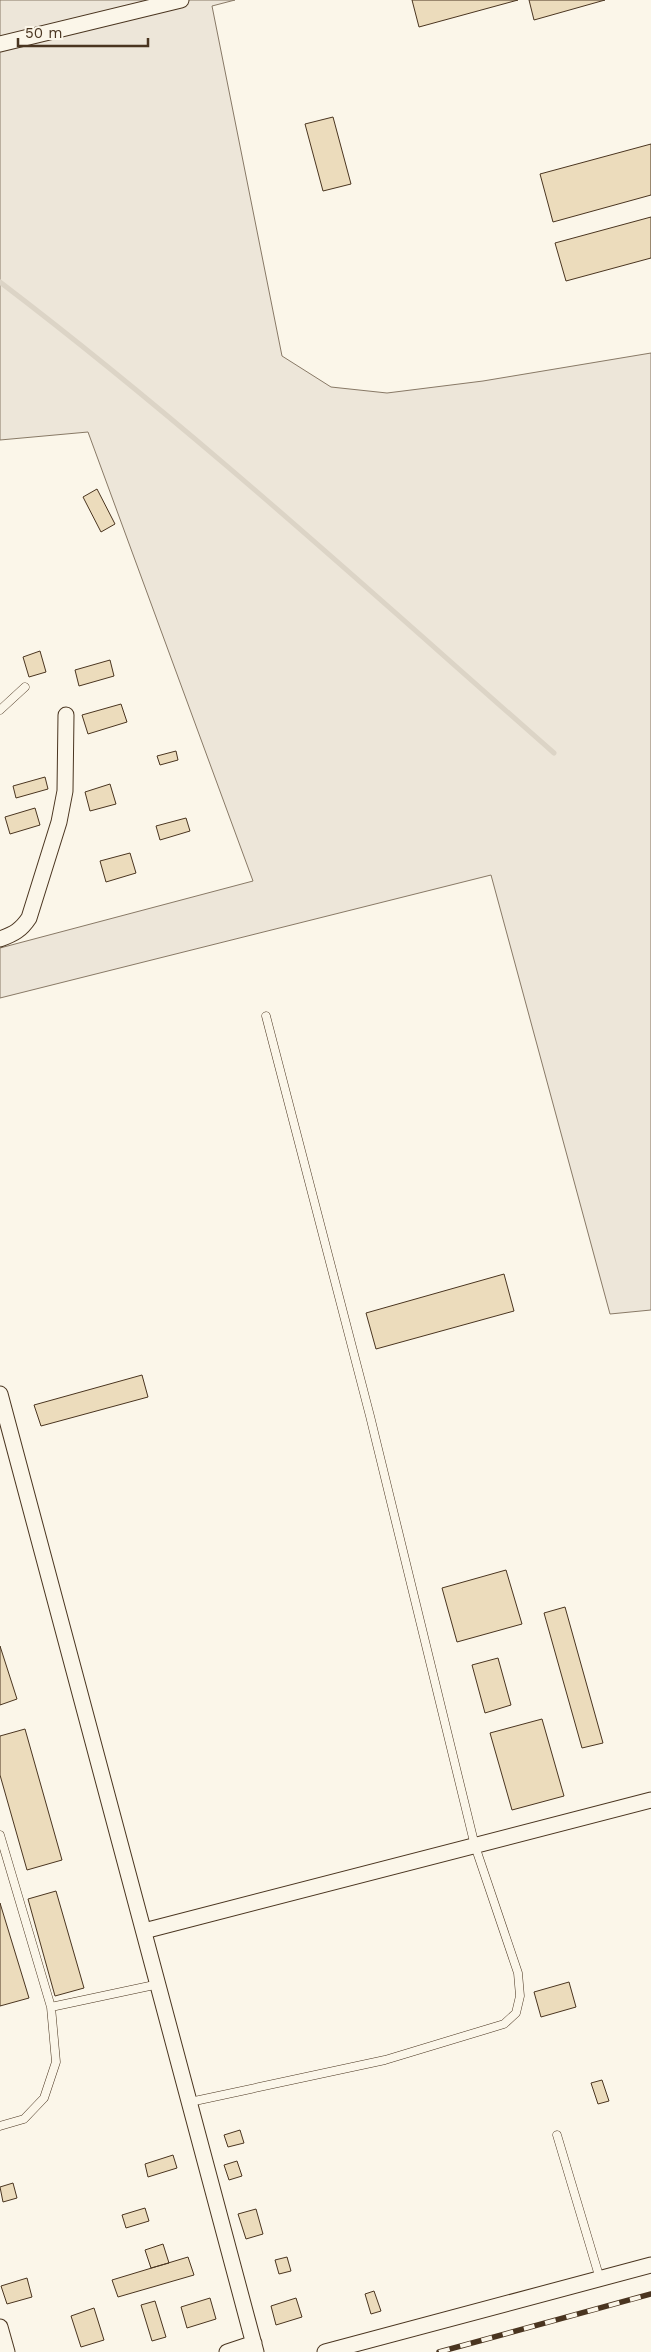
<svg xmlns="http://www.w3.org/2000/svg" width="651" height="2352" font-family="'Work Sans',sans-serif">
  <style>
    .green { fill: #ede6d9; stroke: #887966 }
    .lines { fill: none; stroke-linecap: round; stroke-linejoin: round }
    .stream { stroke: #dcd4c6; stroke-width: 5 }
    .building { fill: #ecdcbc; stroke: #4a3520 }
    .service-casing { stroke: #4a3520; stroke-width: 9 }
    .minor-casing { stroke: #4a3520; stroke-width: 17 }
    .service { stroke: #fbf6e9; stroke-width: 8 }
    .minor { stroke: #fbf6e9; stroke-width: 15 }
    .rail-casing { stroke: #4a3520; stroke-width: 5.5 }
    .rail { stroke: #fbf6e9; stroke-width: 4; stroke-dasharray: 11; stroke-linecap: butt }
  </style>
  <rect width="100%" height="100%" fill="#fbf6e9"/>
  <path class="green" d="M0,0H235L212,6L282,356L331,387L387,393L483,381L651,353V1310L610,1314L491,875L0,998V948L253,881L88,432L0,440Z"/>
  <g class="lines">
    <path class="stream" d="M0,282C192,428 373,594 554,753"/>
  </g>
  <path class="building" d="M412,0H518L419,27Z
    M529,0H605L534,20Z
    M333,117L351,184L323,191L305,124Z
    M651,144V195L553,222L540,174Z
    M651,217V258L566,281L555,243Z
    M97,489L115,524L101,532L83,497Z
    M40,651L46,672L29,677L23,657Z
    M110,660L114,676L79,686L75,670Z
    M121,704L127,722L88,734L82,715Z
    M176,751L178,760L160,765L157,756Z
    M45,777L48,789L16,798L13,786Z
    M110,784L116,804L90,811L85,792Z
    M35,808L40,825L10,834L5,817Z
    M186,818L190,831L160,840L156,826Z
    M130,853L136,873L106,882L100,861Z
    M504,1274L514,1311L376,1349L366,1313Z
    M142,1375L148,1397L41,1426L34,1405Z
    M506,1570L522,1624L457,1642L442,1588Z
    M565,1607L603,1743L582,1748L544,1613Z
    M0,1646L17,1699L0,1705Z
    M498,1658L511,1705L485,1713L472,1665Z
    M542,1719L564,1796L512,1810L490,1733Z
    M25,1729L62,1860L27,1870L0,1775V1736Z
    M56,1891L84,1988L55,1996L28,1899Z
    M0,1903L29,1998L0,2006Z
    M569,1982L576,2007L541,2017L534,1992Z
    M602,2080L609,2101L598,2104L591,2083Z
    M240,2130L244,2143L228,2147L224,2135Z
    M173,2155L177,2168L148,2177L145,2164Z
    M237,2161L242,2176L229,2180L224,2165Z
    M13,2183L17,2198L3,2202L0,2187Z
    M145,2208L149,2221L126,2228L122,2215Z
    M256,2209L263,2234L246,2239L238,2214Z
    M163,2244L169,2263L151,2268L145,2250Z
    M188,2257L194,2275L118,2297L112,2280Z
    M287,2257L291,2271L279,2274L275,2260Z
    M27,2278L32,2297L7,2304L1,2286Z
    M374,2291L381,2311L371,2314L365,2294Z
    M210,2298L216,2319L187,2328L181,2307Z
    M296,2298L302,2317L276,2325L271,2306Z
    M155,2301L166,2337L152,2341L141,2305Z
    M94,2308L104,2340L81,2347L71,2316Z"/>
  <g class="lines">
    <defs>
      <path id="service" d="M0,710L25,687
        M0,1835L51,2007L56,2062L44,2098L24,2119L0,2126
        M51,2007L159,1984
        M190,2102L385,2060L504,2024L516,2013L520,1996L518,1973L475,1846L370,1416L266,1016
        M557,2135L600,2279"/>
      <path id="minor" d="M0,44L181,0
        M0,939C14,934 21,930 29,918L59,822L65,791L66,715
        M0,1394L256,2352
        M144,1931L651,1800
        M0,2327L7,2352
        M227,2352L254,2343
        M325,2352L651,2265"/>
    </defs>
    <use href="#service" class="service-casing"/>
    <use href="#minor" class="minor-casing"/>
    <use href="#service" class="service"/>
    <use href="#minor" class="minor"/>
    <defs>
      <path id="rail" d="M439,2352L651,2294"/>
    </defs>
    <use href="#rail" class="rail-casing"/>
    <use href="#rail" class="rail"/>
  </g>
  <path d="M18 38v8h130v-8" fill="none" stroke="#4a3520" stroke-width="2.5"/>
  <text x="25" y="38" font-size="15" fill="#4a3520" stroke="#fbf6e9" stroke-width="4" paint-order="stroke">50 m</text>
</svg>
